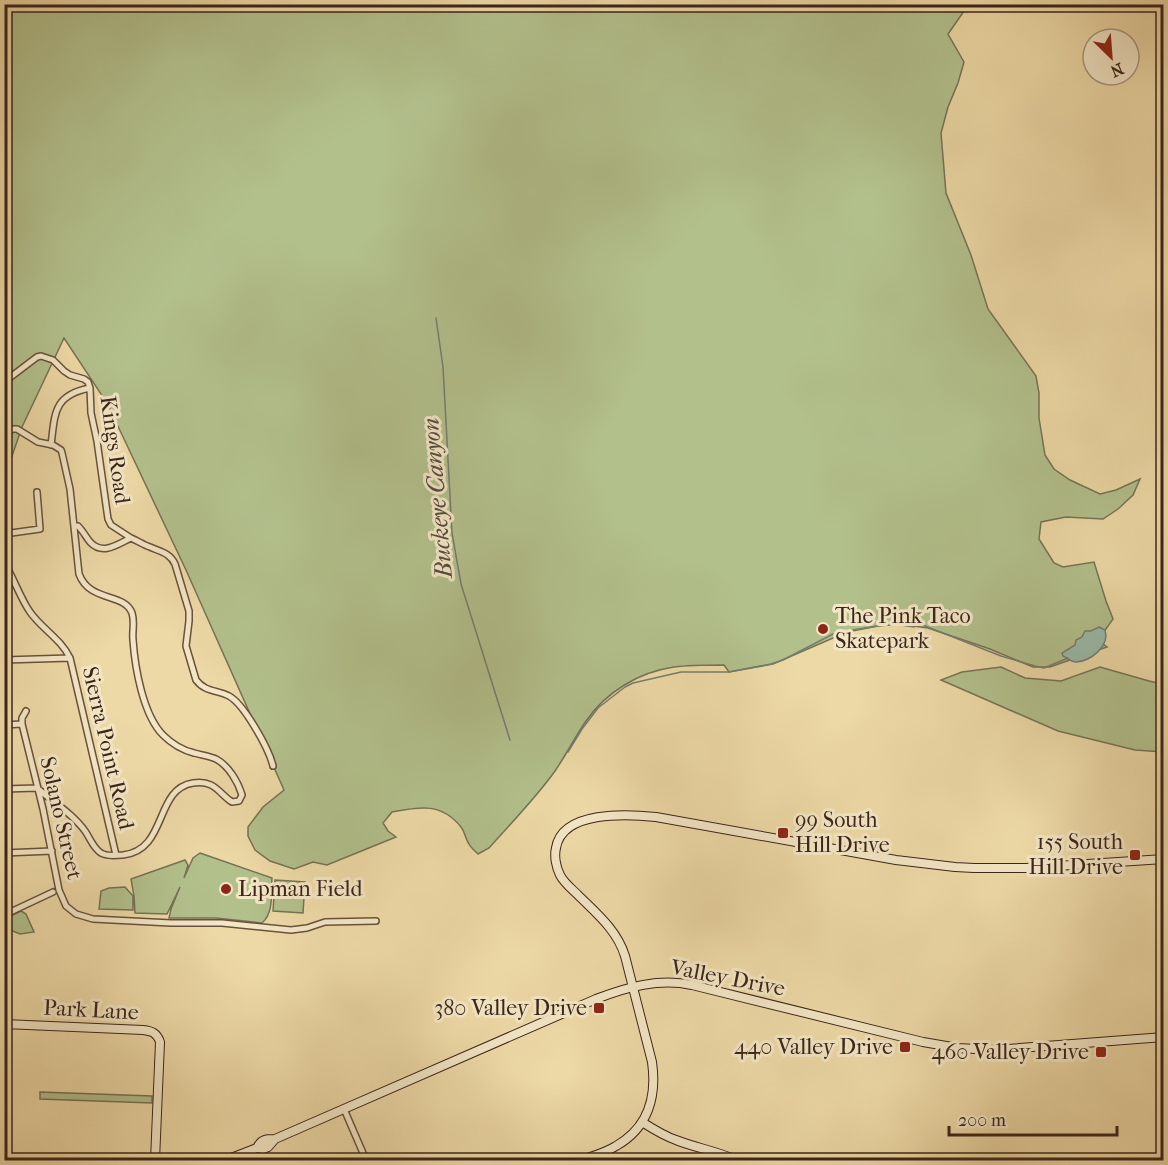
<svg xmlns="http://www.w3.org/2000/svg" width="1168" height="1165" font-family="'IM FELL French Canon',serif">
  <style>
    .green { fill: #b2c08c; stroke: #767254; stroke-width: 1.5 }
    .water { fill: #99baa9; stroke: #737e70; stroke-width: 1.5 }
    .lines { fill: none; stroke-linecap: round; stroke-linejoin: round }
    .stream { stroke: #737e70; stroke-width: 1.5 }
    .street-casing { stroke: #68513e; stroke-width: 8 }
    .secondary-casing { stroke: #3b241b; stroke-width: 10 }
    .street { stroke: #f3e6c5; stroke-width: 5 }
    .secondary { stroke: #f3e6c5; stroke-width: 8 }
    .poi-dot { fill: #8f2418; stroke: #f3e6c5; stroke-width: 2 }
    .labels { text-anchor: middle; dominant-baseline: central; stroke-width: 6; stroke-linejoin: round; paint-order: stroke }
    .street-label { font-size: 22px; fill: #3b241b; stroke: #f3e6c5 }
    .poi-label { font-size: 22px; fill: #3b241b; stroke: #f3e6c5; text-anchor: end }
    .water-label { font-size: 24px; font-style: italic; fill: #524a3e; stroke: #f3e6c5 }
  </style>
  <rect width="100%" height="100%" fill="#edd9a6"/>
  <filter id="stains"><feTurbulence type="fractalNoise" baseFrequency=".00333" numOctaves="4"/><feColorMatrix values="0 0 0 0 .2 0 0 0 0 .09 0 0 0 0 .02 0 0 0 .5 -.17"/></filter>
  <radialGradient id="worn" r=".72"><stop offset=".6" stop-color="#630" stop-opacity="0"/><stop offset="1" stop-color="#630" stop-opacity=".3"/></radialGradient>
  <path class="green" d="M4,5H973L964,11L948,34L964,62L958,83L948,107L941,133L946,193L971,255L988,309L1036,376L1039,393V418L1045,455L1054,469L1070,480L1100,494L1116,490L1140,479L1133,495L1118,509L1103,519L1066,517L1041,522L1039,539L1054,563L1063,567L1094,562L1106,601L1113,619L1098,640L1107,647L1050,667H1033L990,649L928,628L900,624L878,626L847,632L773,664L729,672L724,665C707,665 690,665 674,667C639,672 606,692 586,721C575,737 566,755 555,771C535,799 511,823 489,848L478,854C475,851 471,848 469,844C465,838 465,832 461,827C441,802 419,807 392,812L383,823L388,831L396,837L327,865L313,862L294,869L270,861L255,850L248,836V827L263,807L284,790L186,570L107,403L64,338L22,427L10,462L5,461Z
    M1001,667L1025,678L1061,681L1100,667L1149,681L1163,684V752L1135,750L1058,731L941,680L962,672Z
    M200,853L272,878C271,893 274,913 262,923L216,918H169L171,909L180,887L167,914L135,913L134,896L131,879L185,860L188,865L184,878L193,858Z
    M275,880L305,882L303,913L273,911Z
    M125,887L133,896V910L99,909L101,891L109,888Z
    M21,911L26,914L34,932L20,934L5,928V919Z
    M40,1092L152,1096V1103L40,1099Z"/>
  <path class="water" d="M1099,627L1105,630C1110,646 1091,661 1076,662C1071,662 1068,658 1063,656L1062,653L1075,645L1076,640L1082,637L1085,631H1091Z"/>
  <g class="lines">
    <path class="stream" d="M436,318L443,367L452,533L461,584L510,740
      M568,752L582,729L598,708L625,687L633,683L681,672H729L771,664L783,660L833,634L847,631L883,625H901L914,627L915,622L1001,656L1035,666L1044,668L1068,658
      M546,1160H547"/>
    <defs>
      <path id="street" d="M4,382L37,357L41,356L53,360L64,371L70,375L84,379L88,382L90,388L91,413L97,441L108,519L111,525L131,538
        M4,433L13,429H17L38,442L53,445L61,450L62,453L70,489L79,574C90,603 124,592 132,613C135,622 132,631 133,640C135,668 143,715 163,735C171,743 182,750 194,753C201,755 209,756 216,759C229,766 238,782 242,795L239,801L232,802C224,797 219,789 211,785C205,782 199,782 193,783C154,789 168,850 123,855C116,855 107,857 101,853C93,848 90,838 85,831C73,814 53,802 37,788L4,789
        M51,445C55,414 53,395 90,388
        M74,526H78C83,531 86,537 90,542C103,556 118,544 131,538C138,541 144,545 150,547C161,552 170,553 175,564L189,611V621L186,646L196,680C205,692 217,690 229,696C244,704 269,749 273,766
        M4,534L40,529L37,492
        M4,562C14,578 19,596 30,612C42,629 61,639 70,658L116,855
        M4,660L70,658
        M26,711L22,718V724L43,809L59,890L66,906L76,914L93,919L171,923H222L291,930L307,928L325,922L376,921
        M4,725L22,724
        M4,853L52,851
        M4,915L53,892
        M344,1109L366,1160"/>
      <path id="secondary" d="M4,1024L143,1030C152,1031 157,1033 160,1042L155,1160
        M642,1122C653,1129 664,1136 676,1140C696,1148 717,1151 736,1160
        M257,1148C261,1139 266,1139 275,1139L596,999C627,987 659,978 692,985L923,1042L958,1048L994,1050L1164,1037
        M226,1160L257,1148L263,1149L268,1147L275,1139
        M581,1160C593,1156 605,1153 616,1146C648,1128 657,1097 652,1062L625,956C617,930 597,914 578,895C572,889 564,883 560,875C556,867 554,856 556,848C562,810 628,814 656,817L896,860L955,867L974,868H1026L1164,859"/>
    </defs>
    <use href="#street" class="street-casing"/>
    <use href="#secondary" class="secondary-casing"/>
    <use href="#street" class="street"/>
    <use href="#secondary" class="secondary"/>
  </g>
  <g class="poi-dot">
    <circle cx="823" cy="629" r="6"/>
    <rect x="777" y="827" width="12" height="12" rx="3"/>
    <rect x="1129" y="849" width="12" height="12" rx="3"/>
    <circle cx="226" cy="889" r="6"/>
    <rect x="593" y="1002" width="12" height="12" rx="3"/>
    <rect x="899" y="1041" width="12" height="12" rx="3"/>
    <rect x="1095" y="1046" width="12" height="12" rx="3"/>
  </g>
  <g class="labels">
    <g class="street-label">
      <text transform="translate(115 450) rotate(82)">Kings Road</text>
      <text transform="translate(108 748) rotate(77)">Sierra Point Road</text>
      <text transform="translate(61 818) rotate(77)">Solano Street</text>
      <text transform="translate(728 978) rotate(11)">Valley Drive</text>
      <text transform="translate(91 1010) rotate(3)">Park Lane</text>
    </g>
    <g class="poi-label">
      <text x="835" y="616" text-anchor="start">The Pink Taco<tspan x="835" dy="25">Skatepark</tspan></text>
      <text x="795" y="820" text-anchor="start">99 South<tspan x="795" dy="25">Hill Drive</tspan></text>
      <text x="1123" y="842">155 South<tspan x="1123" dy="25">Hill Drive</tspan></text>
      <text x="238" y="889" text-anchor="start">Lipman Field</text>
      <text x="587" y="1008">380 Valley Drive</text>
      <text x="893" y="1047">440 Valley Drive</text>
      <text x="1089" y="1052">460 Valley Drive</text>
    </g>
    <g class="water-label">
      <text transform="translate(437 498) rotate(-95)">Buckeye Canyon</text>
    </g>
  </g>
  <rect width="1168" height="1165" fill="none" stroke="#edd9a6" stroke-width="24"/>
  <rect x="6" y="6" width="1156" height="1153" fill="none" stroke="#3b241b" stroke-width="3"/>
  <rect x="12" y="12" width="1144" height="1141" fill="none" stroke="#3b241b" stroke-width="1.5"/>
  <g transform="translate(1111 57) rotate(155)"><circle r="28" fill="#f3e6c5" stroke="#a99881" stroke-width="1.5"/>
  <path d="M0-4.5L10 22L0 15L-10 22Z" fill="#8f2418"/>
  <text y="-9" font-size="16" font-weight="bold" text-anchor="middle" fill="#3b241b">N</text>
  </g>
  <path d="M949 1126v9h168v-9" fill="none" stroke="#3b241b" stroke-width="3"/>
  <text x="958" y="1126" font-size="18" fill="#3b241b" stroke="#f3e6c5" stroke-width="4.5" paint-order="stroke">200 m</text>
  <rect width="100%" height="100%" filter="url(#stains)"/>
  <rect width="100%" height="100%" fill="url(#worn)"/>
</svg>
